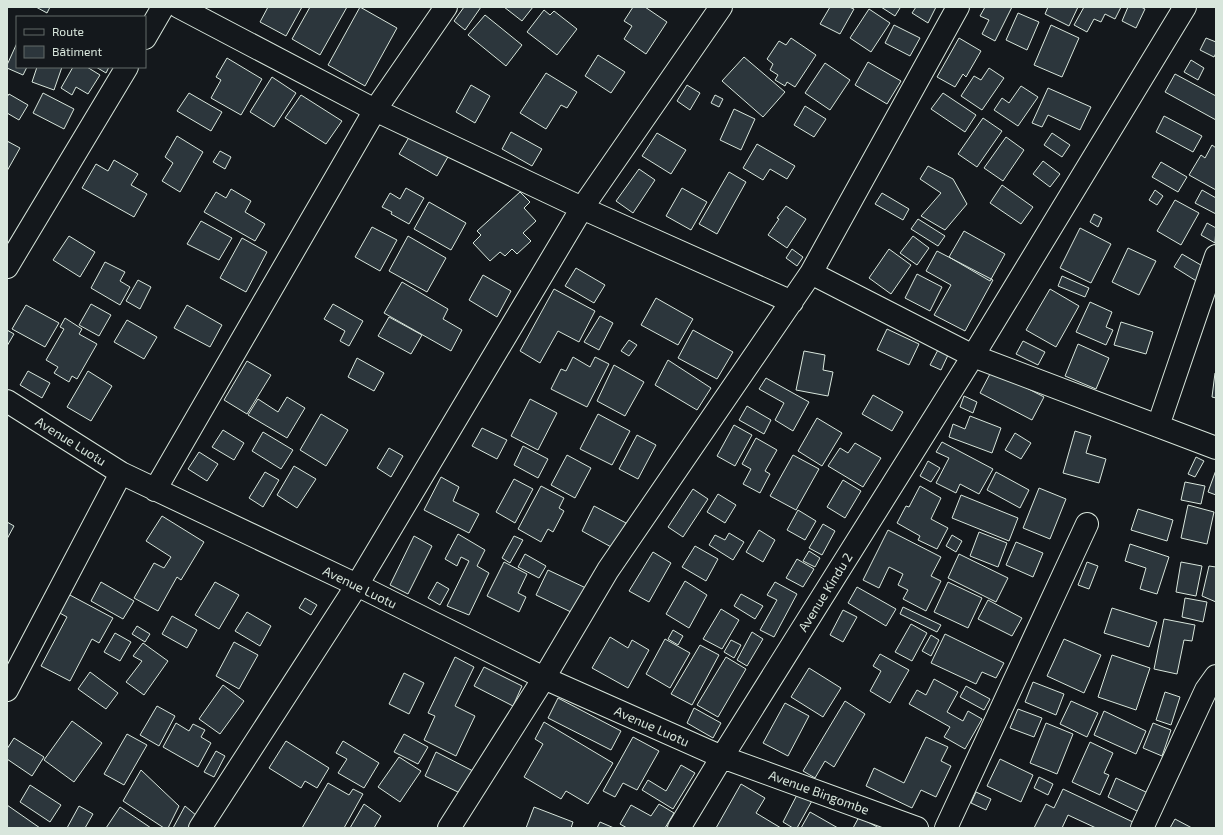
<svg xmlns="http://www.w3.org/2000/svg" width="1223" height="835" font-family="'Exo 2',sans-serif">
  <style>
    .building { fill: #2c363c; stroke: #d8e6dc }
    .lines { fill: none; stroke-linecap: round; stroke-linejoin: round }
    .minor-casing { stroke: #d8e6dc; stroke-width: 24 }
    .minor { stroke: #14181c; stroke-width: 22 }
    .labels { text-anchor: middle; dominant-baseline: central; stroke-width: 3; stroke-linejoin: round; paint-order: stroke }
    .street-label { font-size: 13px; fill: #d8e6dc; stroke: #14181c }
  </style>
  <rect width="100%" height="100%" fill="#14181c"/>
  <path class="building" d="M36,7H50L47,13Z
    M268,7H302L286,36L260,22Z
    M310,7H347L320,55L292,39Z
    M360,7L397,28L365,86L328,65Z
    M464,7H481L465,30L454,21Z
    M504,7H533L522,21Z
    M633,7H645L667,22L646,54L624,39L632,26L624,21Z
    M830,7H849L854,9L840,34L820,24Z
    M881,7H898L900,8L895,16Z
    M916,7H936L928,23L912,13Z
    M985,7H1012L995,41L982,34L989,20L980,16Z
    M1048,7H1078L1069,26L1045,14Z
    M1084,7H1121L1115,19L1105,14L1101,22L1094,19L1087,32L1074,25Z
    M1128,7H1141L1145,9L1136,28L1122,21Z
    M869,9L890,23L871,52L850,38Z
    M544,10L550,15L554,11L577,29L557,55L527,32Z
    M1018,13L1039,22L1027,50L1006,40Z
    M485,15L522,45L506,66L468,35Z
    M894,25L920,38L910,56L885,43Z
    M1051,25L1079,38L1062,77L1034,65Z
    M791,38L816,55L795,87L787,82L785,86L775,80L778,75L770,70L773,64L767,59L779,41L786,45Z
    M959,38L981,51L966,77L963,74L955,87L937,77Z
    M1206,38L1216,42V53L1214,57L1200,50Z
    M17,43V67H27L23,75L7,68V65Z
    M598,55L625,72L611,93L585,76Z
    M744,57L785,92L763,117L722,81Z
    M227,58L262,79L241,115L211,98L221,80L216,77Z
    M1191,60L1204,68L1198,80L1184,72Z
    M868,62L901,81L887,104L855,85Z
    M825,63L850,80L830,110L805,93Z
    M37,67H62L54,90L32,82Z
    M73,67H87L100,75L88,94L76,87L72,95L61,88Z
    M96,67H109L106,73Z
    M989,68L1004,78L982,110L961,96L974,76L981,80Z
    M546,73L577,92L567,108L561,105L546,129L520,113Z
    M1175,74L1216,96V120L1165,92Z
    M272,77L296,93L274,127L250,112Z
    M471,85L490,96L475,123L456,112Z
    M687,85L700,93L690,110L677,101Z
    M1021,86L1038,97L1018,126L994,110L1002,98L1009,103Z
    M1048,88L1091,107L1080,130L1048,115L1042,127L1032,123Z
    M43,93L74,109L64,129L33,113Z
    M189,93L222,112L211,131L177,111Z
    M943,93L976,115L965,132L931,109Z
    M9,94L28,105L19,120L7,113V97Z
    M301,95L342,121L326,144L285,118Z
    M715,95L723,99L719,107L711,103Z
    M805,106L826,119L814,137L794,125Z
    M734,109L755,119L741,150L720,140Z
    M1164,116L1202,136L1193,152L1156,132Z
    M983,118L1002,131L977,167L958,154Z
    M511,132L542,149L532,166L502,149Z
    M657,133L686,150L671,174L642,156Z
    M1052,133L1070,145L1062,157L1044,145Z
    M411,134L449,155L437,176L399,154Z
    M177,136L203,152L180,192L162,181L173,163L165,157Z
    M1006,137L1024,150L1003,181L984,168Z
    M7,141L20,148L7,171Z
    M757,144L795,166L787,179L770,169L763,180L743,168Z
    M1212,145L1216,148V190L1189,175L1201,155L1205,158Z
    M220,151L231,157L225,169L213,162Z
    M114,160L138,174L131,185L147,194L134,217L82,188L96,164L108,171Z
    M1043,161L1060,174L1050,187L1033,174Z
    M1161,162L1187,177L1178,192L1152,177Z
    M928,166L953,179L967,204L945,230L921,216L941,193L920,179Z
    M639,169L655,180L633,213L616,201Z
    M729,172L746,182L717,234L699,224Z
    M1002,185L1033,207L1021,224L990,203Z
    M406,188L424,198L409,224L391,214L392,212L382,207L390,193L400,199Z
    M682,188L707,202L691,230L666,216Z
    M231,189L251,201L245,212L265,224L255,241L204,212L216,192L226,198Z
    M1155,190L1163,196L1157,205L1149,200Z
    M1202,190L1216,198V214L1195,203Z
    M520,192L530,202L524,208L536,221L523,233L531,241L517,254L512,249L505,256L500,252L490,261L473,243L481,235L477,231Z
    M882,193L909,209L903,220L875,204Z
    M1175,200L1199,213L1181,245L1157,231Z
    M429,202L466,223L451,250L414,229Z
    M786,206L806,219L787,248L768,235L779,219L777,218Z
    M1094,214L1102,218L1098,227L1090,222Z
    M918,219L945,236L938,246L911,229Z
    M201,221L232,238L219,260L187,244Z
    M1207,223L1216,228L1215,243L1201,235Z
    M372,227L397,240L380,271L355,257Z
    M1080,228L1111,244L1091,283L1060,268Z
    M964,231L1005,254L990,281L949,257Z
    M69,236L95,252L80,277L53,260Z
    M408,236L446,258L427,292L389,271Z
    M913,236L929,248L917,265L900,253Z
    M242,238L267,252L246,292L220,278Z
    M1128,248L1156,261L1139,295L1112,282Z
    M792,249L803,257L797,266L786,258Z
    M889,249L911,265L891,294L869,278Z
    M937,251L993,280L965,331L934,315L951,285L926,271Z
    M1182,254L1206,268L1198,282L1174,267Z
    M105,262L125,272L120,281L130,287L120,305L91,288Z
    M576,268L605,285L594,303L565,286Z
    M917,274L942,287L930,311L905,298Z
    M483,275L511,291L497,317L469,300Z
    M1062,276L1089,288L1085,297L1058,286Z
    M138,280L151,287L140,309L126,301Z
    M402,282L448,309L443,319L462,330L451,351L384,313Z
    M554,289L595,311L579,342L558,331L540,363L520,351Z
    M1050,289L1079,306L1056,347L1026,330Z
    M656,298L693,319L678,345L641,325Z
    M1090,302L1112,312L1106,327L1113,330L1106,345L1076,332Z
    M91,304L111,315L99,336L79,325Z
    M333,304L363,321L349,346L340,341L345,331L324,319Z
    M26,305L59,323L45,347L12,329Z
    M187,305L222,325L210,347L174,328Z
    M600,316L613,323L599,350L584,342Z
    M389,317L422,335L411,354L378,336Z
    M65,318L82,329L79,334L97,344L77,379L72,376L69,382L54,373L58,367L46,360L64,329L60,327Z
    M127,320L157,337L144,359L114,342Z
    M1121,322L1153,332L1146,354L1114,345Z
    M887,329L919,344L909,365L877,350Z
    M7,330L14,334L7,346Z
    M693,330L733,352L717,379L678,358Z
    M629,340L637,345L629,356L621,351Z
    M1023,341L1045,352L1038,365L1016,354Z
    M1078,344L1109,358L1096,389L1065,376Z
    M939,348L949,353L941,370L930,365Z
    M804,351L825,355L823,370L833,372L828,396L796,390Z
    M573,357L590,367L595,357L609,364L587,407L551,389L561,369L566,371Z
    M357,358L384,373L374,391L348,377Z
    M668,360L711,388L697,410L655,385Z
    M247,361L271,375L247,414L224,400Z
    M614,365L644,382L625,416L597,401Z
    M992,370L1044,397L1032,420L980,393Z
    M28,371L50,383L42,398L20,385Z
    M88,371L112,386L91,421L67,407Z
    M1215,373H1216V398L1212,397Z
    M766,378L809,402L793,431L775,420L784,403L759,389Z
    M873,395L903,412L892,431L862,414Z
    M964,396L977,402L973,413L960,407Z
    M287,397L305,408L287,438L248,415L258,399L278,412Z
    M530,399L557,413L538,450L511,436Z
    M747,406L771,420L764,434L739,420Z
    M321,414L348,430L326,466L300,450Z
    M598,414L630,431L612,465L580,449Z
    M970,416L1001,428L992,453L949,437L953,424L965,429Z
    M817,418L842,433L822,466L798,451Z
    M734,425L752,435L735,466L717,456Z
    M482,428L507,440L497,459L472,446Z
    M223,430L244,443L234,460L212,447Z
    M1075,431L1091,436L1086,453L1106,459L1099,483L1063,473Z
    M263,432L293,450L281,469L252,451Z
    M1015,433L1031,443L1021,459L1005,450Z
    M637,435L656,445L638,479L619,469Z
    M756,438L777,450L765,471L770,474L760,493L743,484L751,469L742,464Z
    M942,442L993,469L979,494L960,484L956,493L936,483L949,458L936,452Z
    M855,443L881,458L863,487L828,466L840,448L848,453Z
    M523,446L548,459L538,478L514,465Z
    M389,448L403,456L391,477L377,468Z
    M199,452L218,464L207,481L188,469Z
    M567,455L591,468L575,498L551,485Z
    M793,455L819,469L796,510L770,496Z
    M1196,457L1204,461L1195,477L1188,474Z
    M928,461L940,468L931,482L920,476Z
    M294,466L316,479L297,508L277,495Z
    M1216,470V495L1208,492Z
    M265,472L279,480L263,507L249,498Z
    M996,472L1029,490L1020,508L987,490Z
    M441,477L459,487L453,501L479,514L469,533L424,510Z
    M514,479L533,489L515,523L496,512Z
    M843,480L861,491L845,518L827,507Z
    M1185,482L1205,486L1201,504L1181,500Z
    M541,486L564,498L559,508L564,511L553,532L548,529L541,542L518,529Z
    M920,486L941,498L931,519L948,528L937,549L918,540L920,536L897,523L906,506L909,507Z
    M1039,488L1066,499L1050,539L1023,528Z
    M693,489L708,499L683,537L668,527Z
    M718,494L736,505L725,523L707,512Z
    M961,495L1018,518L1009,541L952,518Z
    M1188,505L1214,512L1207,544L1181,538Z
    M594,506L626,523L613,548L582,531Z
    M1138,509L1173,520L1167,541L1131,530Z
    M798,510L816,521L805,540L787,530Z
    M162,516L204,542L181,580L177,577L158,611L134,598L154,563L164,568L171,557L146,541Z
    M7,522L14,526L7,539Z
    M823,524L835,531L822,555L809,548Z
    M759,530L775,540L763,562L746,552Z
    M888,530L941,557L931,576L941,581L926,611L903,599L908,590L898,585L903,574L889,567L879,588L863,580Z
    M979,532L1007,543L998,567L970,556Z
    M729,533L744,542L733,560L709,545L715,535L725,540Z
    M458,534L485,550L477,566L489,573L469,615L447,606L469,561L461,557L457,566L445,559Z
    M952,535L962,541L956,552L946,546Z
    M414,536L432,546L408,594L390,585Z
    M514,536L523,540L510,563L502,558Z
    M1016,542L1043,553L1033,577L1006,565Z
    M1130,544L1169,557L1157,594L1140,589L1146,568L1125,561Z
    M695,546L718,559L706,581L682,567Z
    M809,551L820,558L815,567L803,561Z
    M653,552L671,563L649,602L629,591Z
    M525,554L546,566L539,578L518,567Z
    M959,554L1008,578L996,602L948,578Z
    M797,559L814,569L803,587L786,578Z
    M504,562L527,574L518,593L526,597L519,612L487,596Z
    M1087,562L1098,566L1089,589L1078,585Z
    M1181,562L1202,566L1196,596L1176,592Z
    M1209,566L1216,567V602L1202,596Z
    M548,570L588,589L575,614L536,595Z
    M685,581L707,595L689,628L666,614Z
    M101,582L134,601L123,619L91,601Z
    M215,582L239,595L219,629L195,615Z
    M437,582L449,589L440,605L428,598Z
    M775,582L797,594L774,637L760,630L777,600L767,595Z
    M948,582L982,598L968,628L934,612Z
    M857,587L896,609L886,626L848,603Z
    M68,594L113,618L99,643L92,639L70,681L41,666L67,617L58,612Z
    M741,594L763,606L755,619L734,606Z
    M305,598L317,605L311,615L299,608Z
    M1185,598L1207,602L1203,622L1182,617Z
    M988,600L1022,618L1012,636L978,619Z
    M903,607L941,625L937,632L900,614Z
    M1112,608L1157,622L1149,647L1104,633Z
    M721,609L739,620L722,649L703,639Z
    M843,610L857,617L843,642L830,635Z
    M247,612L271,626L260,646L235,631Z
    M172,616L197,630L187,648L162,634Z
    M1164,619L1195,625L1192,641L1184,640L1177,674L1154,669Z
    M911,624L927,633L912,661L895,652Z
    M137,626L150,634L145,642L132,634Z
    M673,630L683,636L678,645L668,639Z
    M752,632L763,639L747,666L737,660Z
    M115,633L131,642L120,661L104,652Z
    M945,634L1004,663L996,678L982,672L976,684L931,663Z
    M931,635L939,640L931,656L922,651Z
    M610,637L628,648L632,640L649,650L628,688L592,668Z
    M665,639L690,653L670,688L646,674Z
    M1064,639L1101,655L1084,693L1047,676Z
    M731,640L741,645L734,658L724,652Z
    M234,642L258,655L239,689L216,676Z
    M143,643L168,661L144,695L126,682L142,661L133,656Z
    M700,645L719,655L692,705L671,694Z
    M880,654L909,670L890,703L870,691L881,671L873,666Z
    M1112,655L1150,668L1136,710L1098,697Z
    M455,657L474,667L455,706L475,716L456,756L424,740L435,716L428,713Z
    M726,657L746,669L718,717L697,705Z
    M484,667L522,686L513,706L474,686Z
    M809,668L841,688L823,717L791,697Z
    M90,672L118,693L106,709L78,689Z
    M404,673L424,683L409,714L389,704Z
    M934,679L958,692L947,712L963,721L968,711L982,719L965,749L944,737L950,727L909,704L917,690L926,695Z
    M1033,682L1064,694L1056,715L1025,702Z
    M223,685L244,701L220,734L199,719Z
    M966,686L990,699L984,710L960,697Z
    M1165,692L1180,697L1171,725L1156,720Z
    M558,698L621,731L611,750L548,718Z
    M845,701L865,714L834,767L825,761L815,778L803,771Z
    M1071,701L1098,713L1087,737L1060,724Z
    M785,703L809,716L788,756L763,743Z
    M157,706L175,716L159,746L140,735Z
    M694,708L721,723L713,738L687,723Z
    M1018,709L1042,718L1034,737L1010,728Z
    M1104,711L1146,731L1136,754L1094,735Z
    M72,721L102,743L74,782L44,760Z
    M544,722L613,763L588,804L566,791L561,799L524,777L543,744L535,739Z
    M176,723L189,731L193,724L205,730L201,737L211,743L198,767L163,747Z
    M1046,723L1073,734L1057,774L1030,763Z
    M1153,723L1171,730L1162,756L1143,748Z
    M127,734L147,745L124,785L104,774Z
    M404,734L428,747L418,764L394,752Z
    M633,737L659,751L637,790L623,783L615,797L603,791Z
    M926,737L948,747L941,761L951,766L936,797L921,790L912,808L866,786L874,768L904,783Z
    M14,738L44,757L32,776L7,759V749Z
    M286,741L329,768L317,788L305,781L301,788L269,768Z
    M343,741L379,763L364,788L338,773L347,759L336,753Z
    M1090,742L1113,753L1104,773L1109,775L1100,795L1072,782Z
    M216,751L225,756L214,777L204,772Z
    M436,752L473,771L462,794L425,776Z
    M399,757L421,771L400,802L378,787Z
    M1000,759L1033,775L1021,802L987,786Z
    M681,765L695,773L673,809L642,790L648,780L666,791Z
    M141,770L179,806L168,828H164L123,801Z
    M1039,777L1053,784L1048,795L1034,788Z
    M1116,778L1148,793L1139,812L1108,797Z
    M328,783L349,795L353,789L363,794L344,828H302Z
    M741,784L765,798L756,813L781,828H716Z
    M30,785L61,805L50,822L20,802Z
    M1063,789L1133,822L1131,828H1096L1068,815L1062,828H1034L1046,804L1054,808Z
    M799,791L813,799L797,828H793L783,822Z
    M976,792L991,799L986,810L971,803Z
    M364,804L381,816L374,828H350Z
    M659,804L674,813L665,828H627L620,824L631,805L651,816Z
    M7,805L40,828H7Z
    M79,806L93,814L85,828H67Z
    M185,806L197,816L190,828H173Z
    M120,807L151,828H106Z
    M534,807L573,822L571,828H526Z
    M810,812L838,828H801Z
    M859,817L879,828H853Z
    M1175,819L1192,828H1170Z
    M600,822L614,828H597Z"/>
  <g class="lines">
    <defs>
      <path id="minor" d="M179,7L375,110L582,208L792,302
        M145,38L163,7
        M7,267L127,67
        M811,273L973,356L1216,448
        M7,401L121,473L357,585L544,678L722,757L917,828
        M1158,426L1216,256
        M155,490L375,110L446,7
        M7,690L121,473
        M200,828L357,585L582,208L721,7
        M449,828L544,678L608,570L811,273L958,7
        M679,828L722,757L973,356L1185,7
        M946,828L1087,524
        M1142,828L1206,690L1216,676"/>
    </defs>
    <use href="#minor" class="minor-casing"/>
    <use href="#minor" class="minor"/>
  </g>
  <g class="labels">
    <g class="street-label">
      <text transform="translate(71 441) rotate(32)">Avenue Luotu</text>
      <text transform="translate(360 587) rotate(26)">Avenue Luotu</text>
      <text transform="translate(825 592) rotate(-58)">Avenue Kindu 2</text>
      <text transform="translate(652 726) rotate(24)">Avenue Luotu</text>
      <text transform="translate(819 792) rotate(20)">Avenue Bingombe</text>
    </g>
  </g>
  <rect width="1223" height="835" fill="none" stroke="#d8e6dc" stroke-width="16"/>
  <rect x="16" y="16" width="130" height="52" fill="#14181c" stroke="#626a69"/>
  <rect x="24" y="29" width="20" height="6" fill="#14181c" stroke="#626a69"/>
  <text x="52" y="36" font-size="12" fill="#d8e6dc">Route</text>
  <rect x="24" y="46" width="20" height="12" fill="#2c363c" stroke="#626a69"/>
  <text x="52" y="56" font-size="12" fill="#d8e6dc">Bâtiment</text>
</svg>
